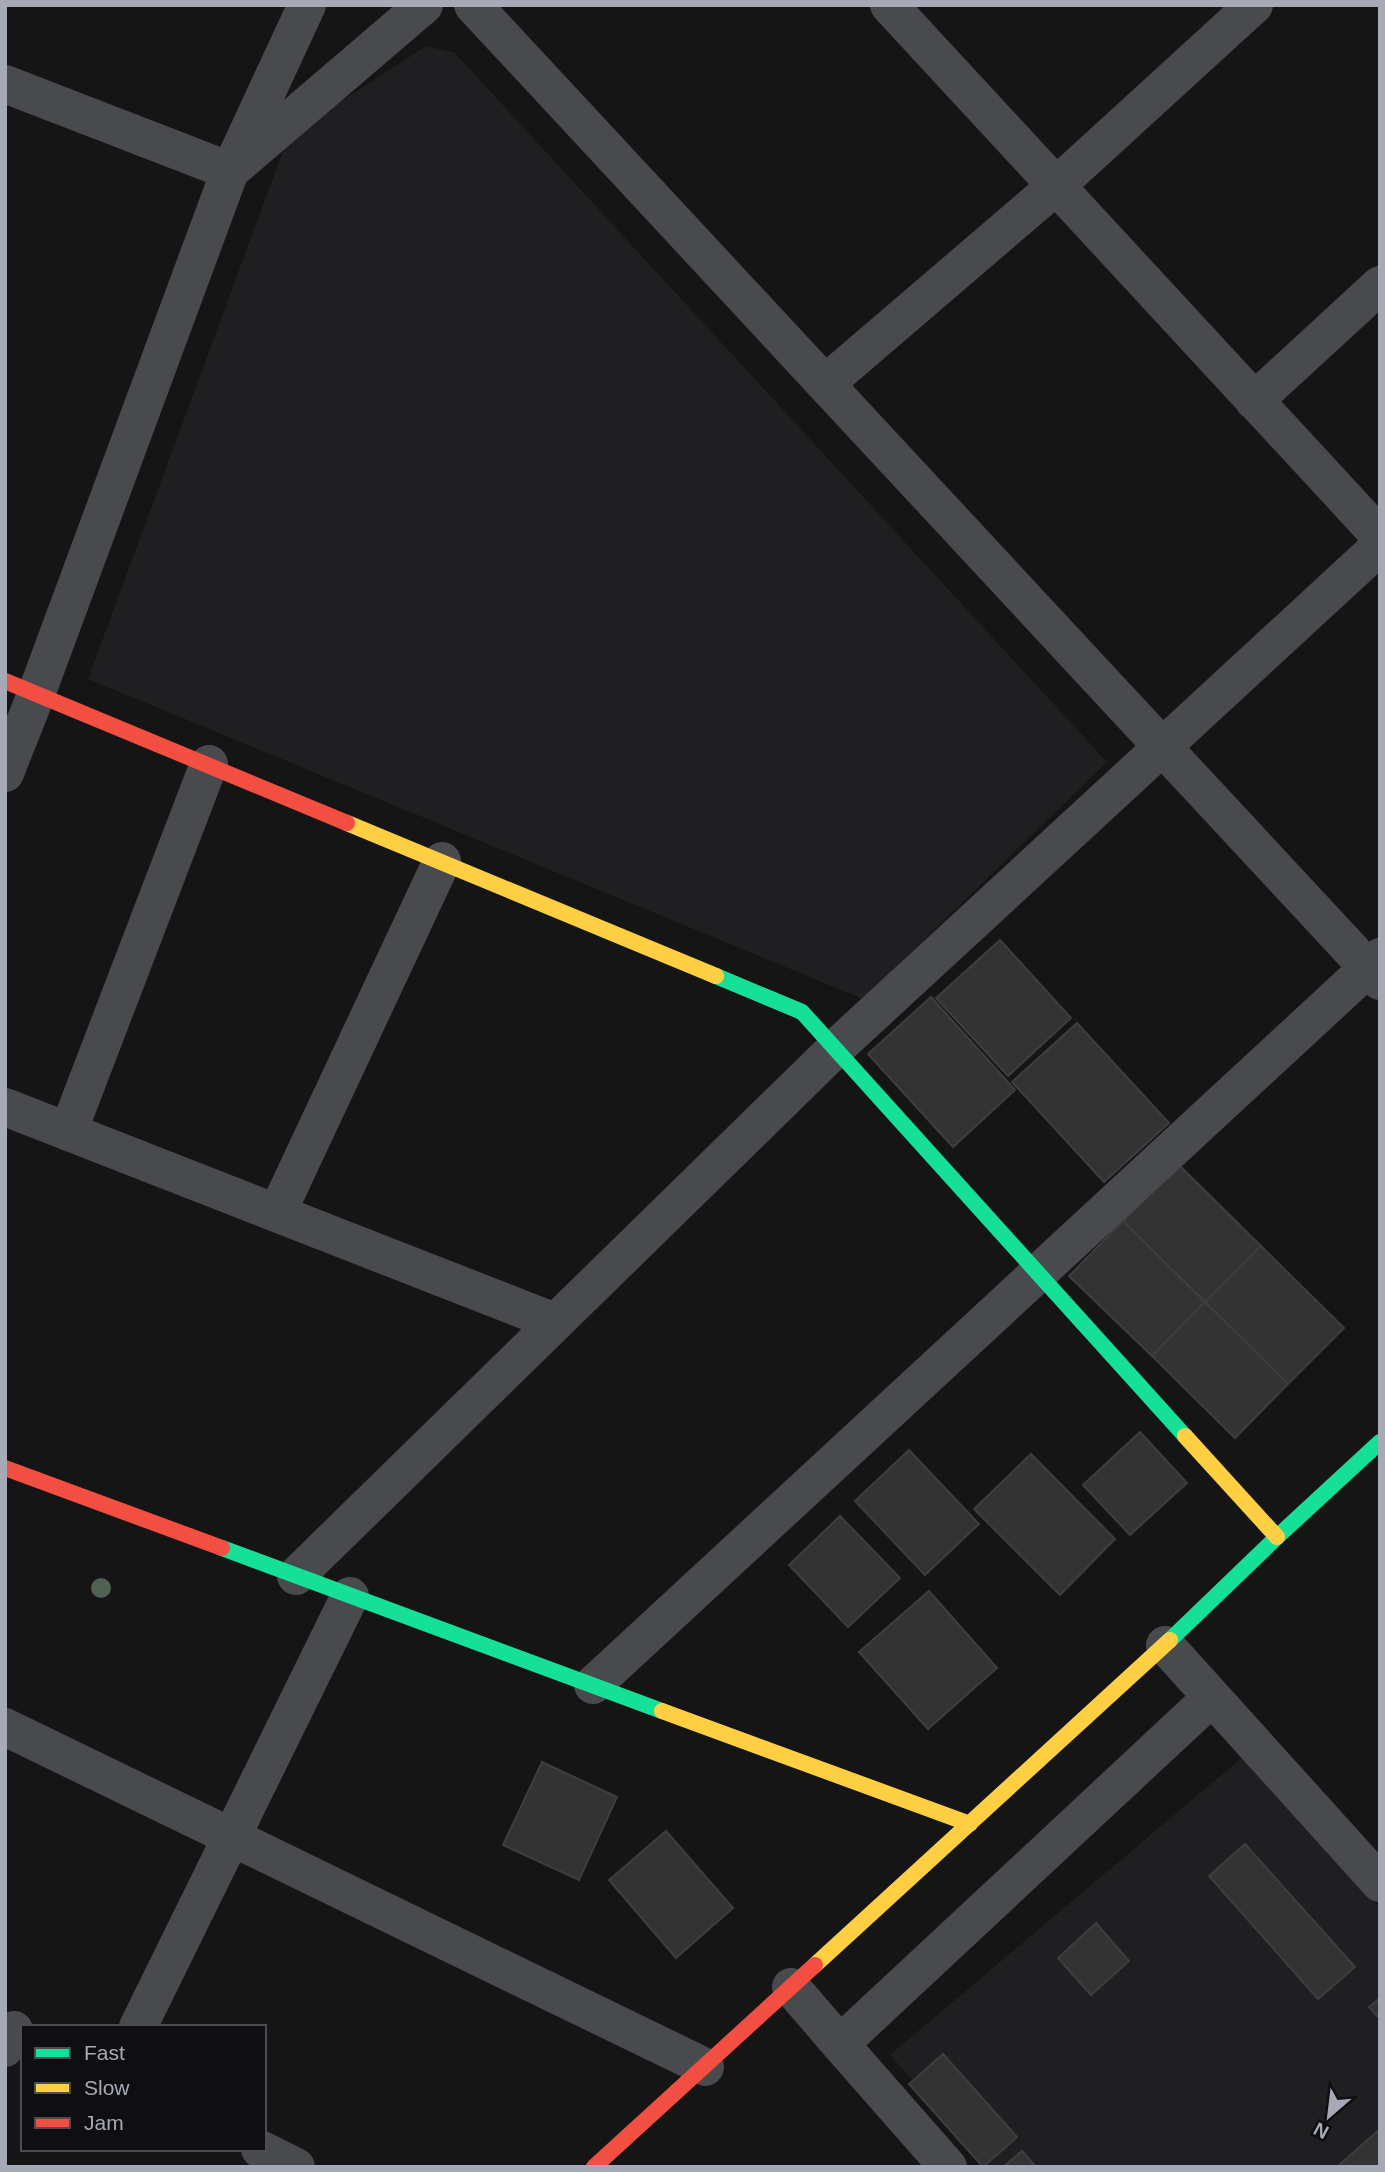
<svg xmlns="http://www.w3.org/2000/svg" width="1385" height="2172" font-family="Arial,sans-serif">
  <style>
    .built { fill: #1f1f21 }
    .building { fill: #333334; stroke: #3d3e41; stroke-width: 2 }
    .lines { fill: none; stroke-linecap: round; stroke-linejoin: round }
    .street { stroke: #494a4e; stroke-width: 38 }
    .fast { stroke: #16e098; stroke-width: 16 }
    .slow { stroke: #ffcf43; stroke-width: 16 }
    .jam { stroke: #f24e42; stroke-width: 16 }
    .tree { fill: #4f6150 }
  </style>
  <rect width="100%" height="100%" fill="#151515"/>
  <path class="built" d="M426,46L455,53L1107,762L863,999L88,679L289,135Z
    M1245,1755L1380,1908V2167H990L890,2055Z"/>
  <path class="building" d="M1000,940L1071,1018L1008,1076L936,998Z
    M931,997L1015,1090L953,1147L868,1054Z
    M1077,1023L1169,1123L1104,1182L1012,1082Z
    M1179,1165L1261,1246L1205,1302L1123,1221Z
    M1123,1221L1205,1302L1152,1356L1069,1276Z
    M1261,1246L1344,1328L1288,1384L1205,1302Z
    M1205,1302L1288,1384L1235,1438L1152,1356Z
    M1140,1432L1187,1483L1130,1535L1083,1485Z
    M909,1450L979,1524L925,1575L855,1501Z
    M1031,1454L1115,1539L1060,1595L974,1509Z
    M840,1516L900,1578L848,1627L789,1565Z
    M929,1591L997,1668L928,1729L859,1652Z
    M542,1762L617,1797L579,1880L503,1845Z
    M666,1831L733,1908L676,1958L609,1880Z
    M1245,1844L1355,1967L1318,1999L1209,1876Z
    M1096,1923L1129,1961L1091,1995L1058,1958Z
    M1380,1998V2019L1369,2007Z
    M943,2054L1017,2137L983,2167L909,2084Z
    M1380,2129V2167H1337Z
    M1022,2151L1036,2167H1003Z"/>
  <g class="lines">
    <path class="street" d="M473,5L1380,981
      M889,5L1380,536
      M5,84L230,171L424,5
      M825,384L1056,186L1254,5
      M1254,401L1380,285
      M5,773L37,692L230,171L307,5
      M5,1107L555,1322
      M68,1132L209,764
      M277,1213L442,861
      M296,1576L836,1048L1380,546
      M1165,1645L1380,1883
      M593,1685L1380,957
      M5,1727L705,2067
      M791,1987L840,2044
      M138,2027L350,1596
      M5,2048L14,2030
      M260,2149L296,2167
      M948,2167L840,2044L1211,1698"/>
    <path class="fast" d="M716,976L802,1012L1185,1436
      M222,1548L662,1711
      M1170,1640L1277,1537L1380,1442"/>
    <path class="slow" d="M347,823L716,976
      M1185,1436L1277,1537
      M662,1711L970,1824
      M815,1965L1170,1640"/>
    <path class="jam" d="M5,681L347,823
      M5,1468L222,1548
      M594,2167L815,1965"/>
  </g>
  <circle class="tree" cx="101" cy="1588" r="10"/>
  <rect width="1385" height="2172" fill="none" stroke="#a6aab6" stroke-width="14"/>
  <rect x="21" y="2025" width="245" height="126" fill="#0f0f11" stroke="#4b4d53" stroke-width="2"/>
  <rect x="35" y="2048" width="35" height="10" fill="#16e098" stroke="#4b4d53" stroke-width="2"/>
  <text x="84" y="2060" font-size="21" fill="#a6aab6">Fast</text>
  <rect x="35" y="2083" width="35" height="10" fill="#ffcf43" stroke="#4b4d53" stroke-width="2"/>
  <text x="84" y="2095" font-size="21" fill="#a6aab6">Slow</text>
  <rect x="35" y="2118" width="35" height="10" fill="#f24e42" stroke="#4b4d53" stroke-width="2"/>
  <text x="84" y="2130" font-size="21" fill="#a6aab6">Jam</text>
  <g transform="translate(1329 2116) rotate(208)" stroke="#0f0f11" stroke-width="5" paint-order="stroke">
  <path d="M0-5L12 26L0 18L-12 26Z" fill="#a6aab6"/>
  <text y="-10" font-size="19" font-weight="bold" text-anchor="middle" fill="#a6aab6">N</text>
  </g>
</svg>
